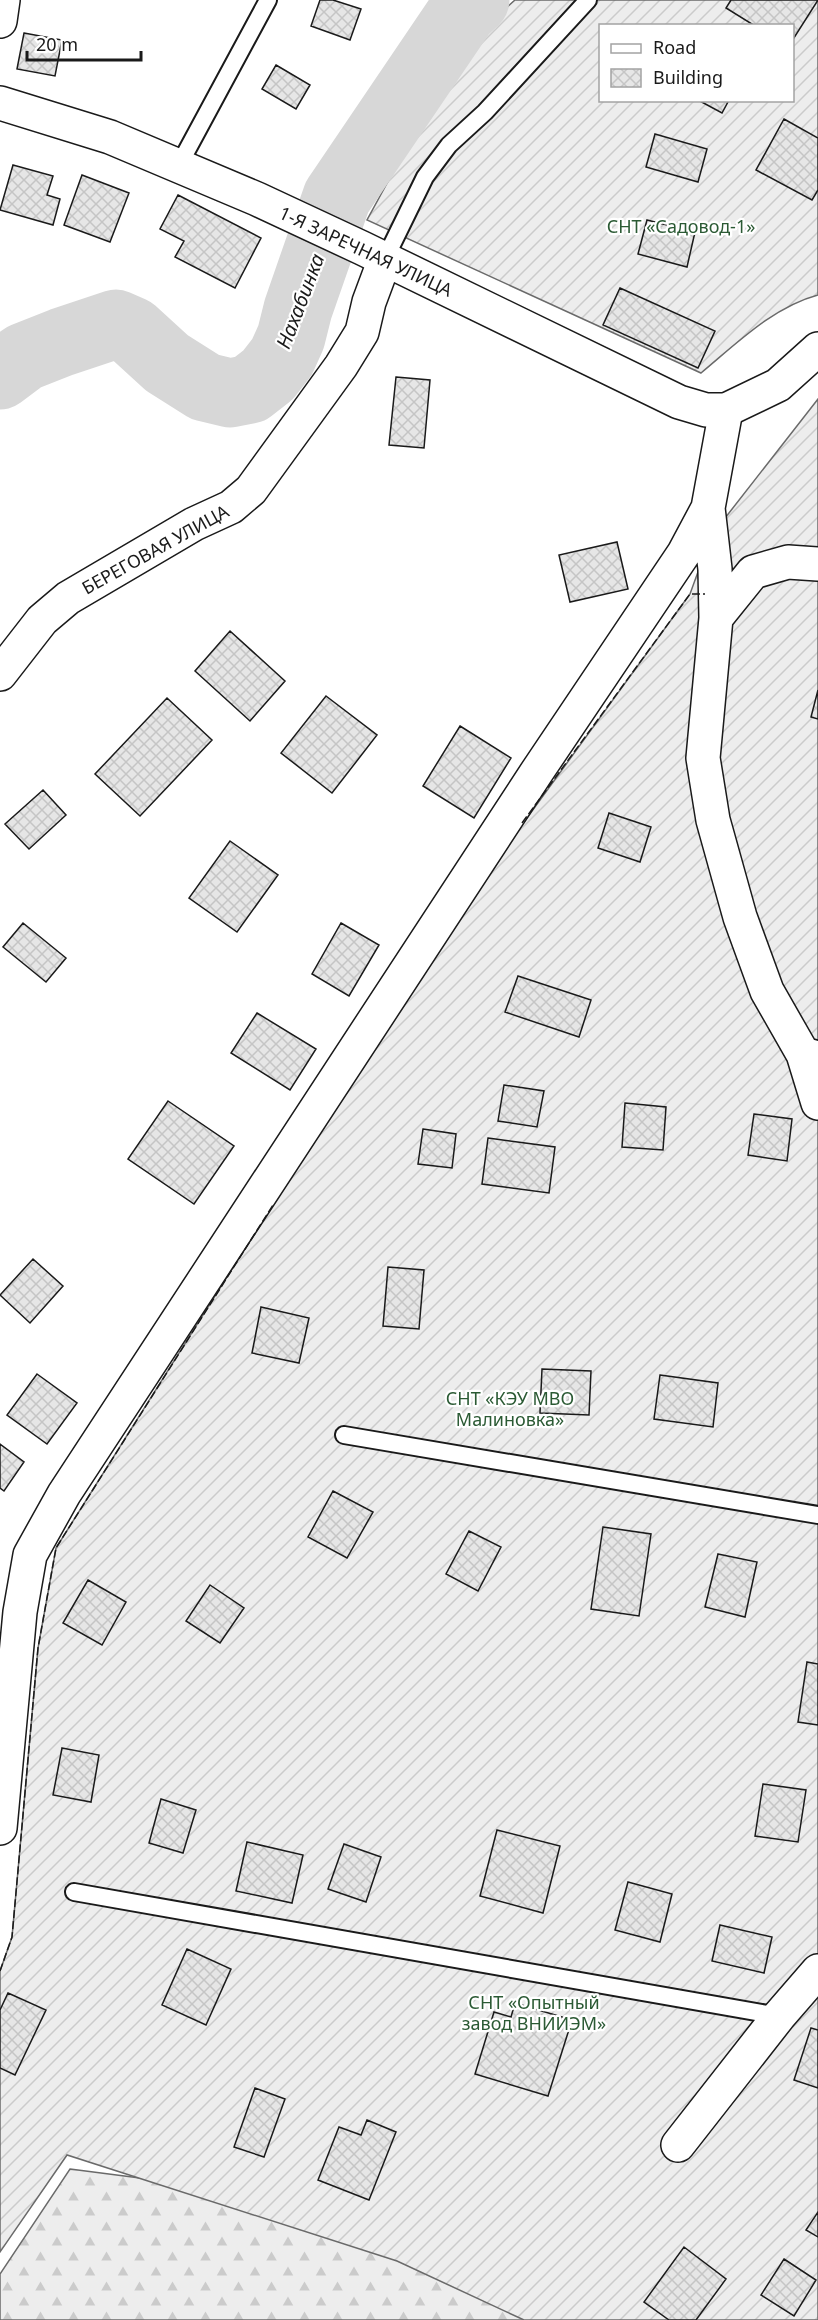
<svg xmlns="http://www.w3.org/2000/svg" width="818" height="2320" font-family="'Noto Sans',sans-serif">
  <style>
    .forest { fill: url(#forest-firs); stroke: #6a6a6a; stroke-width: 1.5 }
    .garden { fill: url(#garden-furrows); stroke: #6a6a6a; stroke-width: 1.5; fill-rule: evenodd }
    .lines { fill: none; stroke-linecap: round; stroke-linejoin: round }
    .river { stroke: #d7d7d7; stroke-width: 69 }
    .building { fill: url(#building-cross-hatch); stroke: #1a1a1a; stroke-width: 1.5 }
    .lane-casing { stroke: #1a1a1a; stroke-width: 20 }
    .street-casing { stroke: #1a1a1a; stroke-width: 36 }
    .secondary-casing { stroke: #1a1a1a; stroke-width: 36 }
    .lane { stroke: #fff; stroke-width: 16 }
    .street { stroke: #fff; stroke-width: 33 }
    .secondary { stroke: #fff; stroke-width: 33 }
    .fence { stroke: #1a1a1a; stroke-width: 1.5; stroke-dasharray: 8 3; stroke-linecap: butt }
    .labels { text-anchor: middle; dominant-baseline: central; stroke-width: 4.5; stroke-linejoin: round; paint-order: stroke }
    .park-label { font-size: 18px; fill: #2b5a34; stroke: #fff }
    .street-label { font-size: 18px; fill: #1a1a1a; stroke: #fff }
    .water-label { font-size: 20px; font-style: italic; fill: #1a1a1a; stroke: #fff }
  </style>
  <defs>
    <pattern id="forest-firs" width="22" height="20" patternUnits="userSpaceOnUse" patternTransform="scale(1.5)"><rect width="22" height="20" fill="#ededed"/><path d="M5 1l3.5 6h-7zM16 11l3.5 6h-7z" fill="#cbcbcb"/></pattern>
    <pattern id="garden-furrows" width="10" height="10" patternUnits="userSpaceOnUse" patternTransform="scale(1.5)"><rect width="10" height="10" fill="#ededed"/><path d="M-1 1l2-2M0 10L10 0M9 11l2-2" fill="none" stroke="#cbcbcb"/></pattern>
    <pattern id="building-cross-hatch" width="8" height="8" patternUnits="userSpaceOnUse" patternTransform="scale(1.5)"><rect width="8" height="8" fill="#e6e6e6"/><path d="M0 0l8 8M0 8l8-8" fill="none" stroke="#c5c5c5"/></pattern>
  </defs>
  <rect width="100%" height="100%" fill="#fff"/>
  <path class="forest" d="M70,2169L202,2186L622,2320H0V2274Z"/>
  <path class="garden" d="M515,0H818V295C773,307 736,344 701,373L367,220L415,132L471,39ZM600,26H792V100H600Z
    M818,399V2320H524L397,2261L67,2155L0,2252V1971L12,1937L38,1648L56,1548L403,998L508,844L690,594L711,536Z"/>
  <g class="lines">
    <path class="river" d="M0,375L24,357L62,342L116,324L132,331L167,363L205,387L230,393L250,389L268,375L282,357L291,337L298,309L337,197L463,11L475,0"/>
  </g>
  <path class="building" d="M320,0H333L361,9L350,40L311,26Z
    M731,0H818L792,41V26H755L726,8Z
    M24,33L62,40L55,76L17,69Z
    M276,65L310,85L296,109L262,89Z
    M698,100H729L722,113Z
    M784,119L818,138V190L812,200L756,170Z
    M655,134L707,149L698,182L646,167Z
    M13,165L53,176L47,195L60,199L53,225L0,210Z
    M82,175L129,193L110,242L64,225Z
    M178,195L261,238L235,288L175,257L184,241L160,229Z
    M647,220L695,232L687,267L638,254Z
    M620,288L715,331L698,368L603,325Z
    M396,377L430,380L424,448L389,445Z
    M617,542L628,589L570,602L559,555Z
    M230,631L285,681L250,721L195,671Z
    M818,690V719L811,717Z
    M326,696L377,735L332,793L281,753Z
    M167,698L212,740L140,816L95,774Z
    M460,726L511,758L474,818L423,786Z
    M43,790L66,815L29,849L5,824Z
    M609,813L651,827L640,862L598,848Z
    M230,841L278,875L237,932L189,898Z
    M23,923L66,958L46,982L3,947Z
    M341,923L379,945L349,996L312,974Z
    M518,976L591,1000L579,1037L505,1012Z
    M257,1013L316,1049L290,1090L231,1053Z
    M504,1085L544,1091L537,1127L498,1121Z
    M168,1101L234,1146L194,1204L128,1159Z
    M625,1103L666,1107L663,1150L622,1147Z
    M754,1114L792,1119L787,1161L748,1155Z
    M423,1129L456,1134L452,1168L418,1164Z
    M488,1138L555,1147L549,1193L482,1184Z
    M33,1259L63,1286L30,1323L0,1295Z
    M388,1267L424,1270L419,1329L383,1326Z
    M261,1307L309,1318L299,1363L252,1353Z
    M542,1369L591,1371L589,1415L540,1413Z
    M37,1374L77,1403L47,1444L7,1415Z
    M660,1375L718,1383L713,1427L654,1419Z
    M0,1444L24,1462L4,1491L0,1488Z
    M333,1491L373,1512L347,1558L308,1537Z
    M603,1527L651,1534L639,1616L591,1609Z
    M469,1531L501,1547L478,1591L446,1574Z
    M718,1554L757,1562L745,1617L705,1607Z
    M88,1580L126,1602L102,1645L63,1623Z
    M210,1585L244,1608L220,1643L186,1621Z
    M807,1662L818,1664V1725L798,1722Z
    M62,1748L99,1755L91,1802L53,1795Z
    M763,1784L806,1790L798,1842L755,1836Z
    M161,1799L196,1810L183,1853L149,1843Z
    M497,1830L560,1846L543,1913L480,1896Z
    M247,1842L303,1855L292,1903L236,1891Z
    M344,1844L381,1857L366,1902L328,1889Z
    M628,1882L672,1894L660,1942L615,1930Z
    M720,1925L772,1937L764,1973L712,1961Z
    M187,1949L231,1969L206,2025L162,2005Z
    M8,1993L46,2010L15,2075L0,2068V2010Z
    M515,2003L572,2020L548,2096L475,2074L494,2012L511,2017Z
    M811,2028L818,2030V2088L794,2080Z
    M255,2088L285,2099L264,2157L234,2147Z
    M367,2120L396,2132L369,2200L318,2180L339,2127L361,2135Z
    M818,2212V2237L806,2230Z
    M684,2247L726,2279L696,2320H669L644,2302Z
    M784,2259L816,2280L794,2316L761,2295Z"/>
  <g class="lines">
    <defs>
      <path id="lane" d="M179,165L268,0
        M385,259L425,177L449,145L485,112L588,0
        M344,1435L818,1515
        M74,1892L779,2016"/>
      <path id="street" d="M0,21L3,0
        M708,508L715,569L716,618L703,758L713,820L740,917L767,991L803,1054L818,1058
        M716,618L753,572L788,562L818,564
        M0,674L42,620L68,598L194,524L231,507L251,490L341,366L362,332L369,302L385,259
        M803,1054L818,1103
        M0,1828L20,1612L30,1555L64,1494L538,770L684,553L708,508L726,410
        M678,2145L779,2016L818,1971"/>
      <path id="secondary" d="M0,103L110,137L257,199L362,248L679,402L706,410H726L778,385L818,349"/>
    </defs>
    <use href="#lane" class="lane-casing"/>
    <use href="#street" class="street-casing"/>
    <use href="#secondary" class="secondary-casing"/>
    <use href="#lane" class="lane"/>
    <use href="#street" class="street"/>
    <use href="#secondary" class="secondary"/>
    <path class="fence" d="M522,823L690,594H705
      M0,1971L12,1937L38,1648L56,1548L273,1205"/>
  </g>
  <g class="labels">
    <g class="park-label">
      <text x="681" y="226">СНТ «Садовод-1»</text>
      <text x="510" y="1398">СНТ «КЭУ МВО<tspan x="510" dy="21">Малиновка»</tspan></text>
      <text x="534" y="2002">СНТ «Опытный<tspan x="534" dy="21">завод ВНИИЭМ»</tspan></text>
    </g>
    <g class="street-label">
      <text transform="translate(366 251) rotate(25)">1-Я ЗАРЕЧНАЯ УЛИЦА</text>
      <text transform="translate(155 549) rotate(-29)">БЕРЕГОВАЯ УЛИЦА</text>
    </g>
    <g class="water-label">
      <text transform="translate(300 301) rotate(-69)">Нахабинка</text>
    </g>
  </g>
  <rect x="599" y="24" width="195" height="78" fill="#ffffff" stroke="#a3a3a3" stroke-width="1.5"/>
  <rect x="611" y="44" width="30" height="9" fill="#ffffff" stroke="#a3a3a3" stroke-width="1.5"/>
  <text x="653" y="54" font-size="18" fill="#1a1a1a">Road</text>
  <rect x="611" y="69" width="30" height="18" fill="url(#building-cross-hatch)" stroke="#a3a3a3" stroke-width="1.5"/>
  <text x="653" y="84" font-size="18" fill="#1a1a1a">Building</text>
  <path d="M27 51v9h114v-9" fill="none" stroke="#1a1a1a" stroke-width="3"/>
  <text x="36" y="51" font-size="18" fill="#1a1a1a" stroke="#ffffff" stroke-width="4.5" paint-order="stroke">20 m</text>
</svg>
